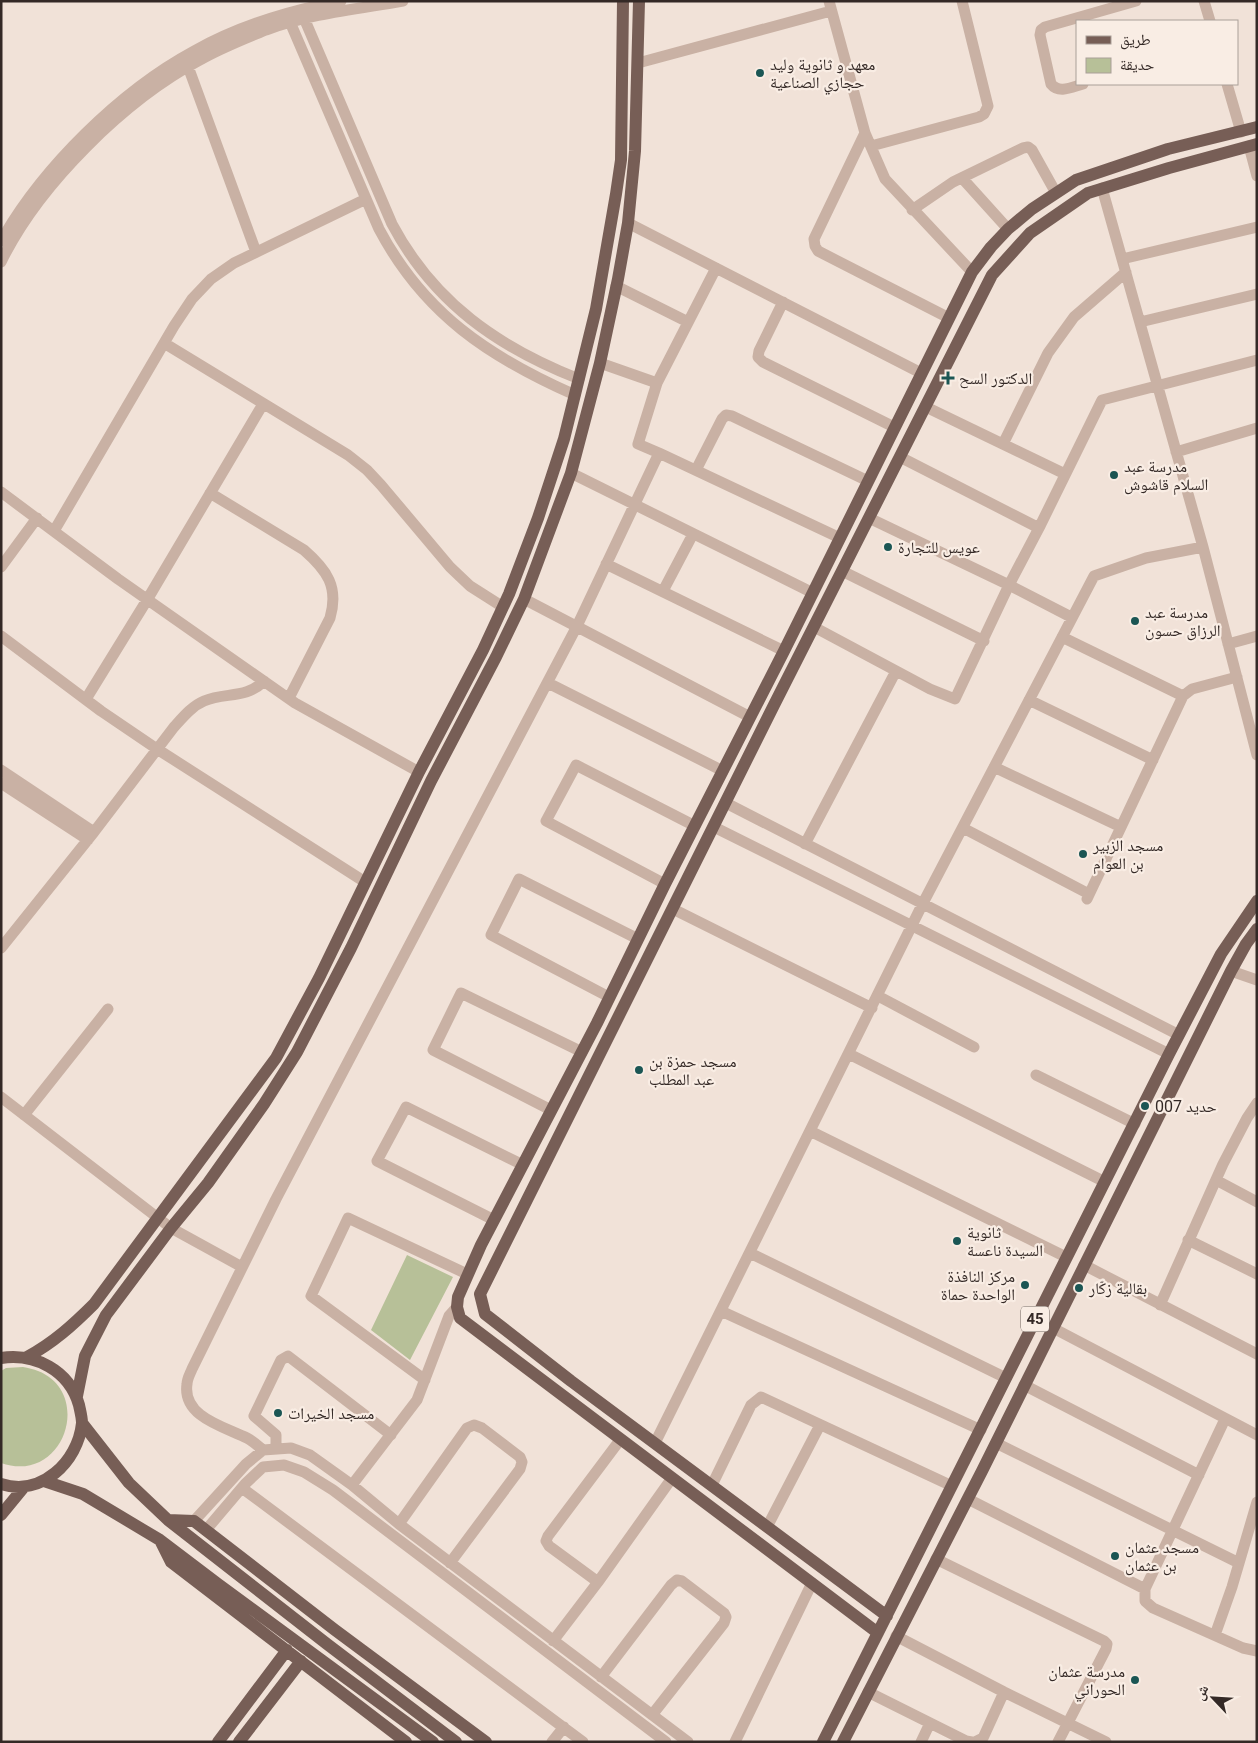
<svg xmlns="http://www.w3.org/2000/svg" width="1258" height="1743" font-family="Roboto,'Noto Naskh Arabic',sans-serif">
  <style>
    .green { fill: #b7c098 }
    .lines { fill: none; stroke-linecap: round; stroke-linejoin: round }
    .minor { stroke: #c9b1a4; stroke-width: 11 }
    .major { stroke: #775e56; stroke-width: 12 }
    .poi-dot { fill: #1b5654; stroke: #f9ede4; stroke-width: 2 }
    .labels { text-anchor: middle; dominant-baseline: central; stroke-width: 4.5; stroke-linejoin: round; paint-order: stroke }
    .shield { fill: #f9ede4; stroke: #6f645f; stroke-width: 1 }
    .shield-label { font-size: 15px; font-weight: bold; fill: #342926 }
    .poi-label { font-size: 16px; fill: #342926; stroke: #f9ede4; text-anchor: start }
  </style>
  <rect width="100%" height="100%" fill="#f1e2d8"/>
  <path class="green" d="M407,1255L453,1277L410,1360L371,1330Z
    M23,1367C28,1368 34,1369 38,1371C94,1393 64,1485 1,1463V1371L6,1368Z"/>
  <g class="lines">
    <path class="minor" d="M829,1L865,133L885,179L972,272
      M1204,1L1210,21
      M301,11L392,224C434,303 498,347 579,379
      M287,15L379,229C424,314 489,357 575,395
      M186,61L256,252
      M638,63L831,11
      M1083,84C1072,87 1059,94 1051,84L1040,35L1041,30L1045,27L1136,1
      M1227,84L1241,132
      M865,133L814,239L815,246L818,251L949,318
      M871,146L979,117L984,114L988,106L962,1
      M1249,146L1257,176
      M962,178L1008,229
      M1102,188L1203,547L1257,755
      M912,210L953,182L1023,148L1028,147L1032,150L1056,193
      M628,223L921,373
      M1,241C42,168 120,91 194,51C239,26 291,10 341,1
      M1122,259L1257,227
      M1,262C39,184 125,100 200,60C221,48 244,39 266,30C309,14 357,9 403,1
      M616,286L688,322
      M783,302L759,351L758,357L763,362L894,427
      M1140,322L1257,294
      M164,343L348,455L367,470L381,485L450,567L470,586L503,607
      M600,363L657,383
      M926,407L1065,474
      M1003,444L1048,353L1074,317L1126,272
      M1176,452L1257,428
      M659,453L840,538
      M900,457L1039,528
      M696,470L722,419L726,415L732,416L868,481
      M571,473L813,593
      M1,492L118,579L295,703L419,772
      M210,493L304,550C327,570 339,587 330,618L289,698
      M869,518L1009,585L1071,617
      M54,531L174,326L192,299L211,279L234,263L366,199
      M606,564L784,651
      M1,567L37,518
      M842,571L984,641
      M663,591L693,534
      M524,599L750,717
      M814,627L930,689L955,699L1009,585L1039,528L1102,400L1257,360
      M1,636L101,711L157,749L365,882
      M1062,637L1183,696
      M1228,644L1257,636
      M548,683L723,771
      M86,699L147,600L263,404
      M1029,700L1153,760
      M994,767L1121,827
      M1,770L94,832
      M1,783L88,840
      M726,803L1179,1035
      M714,827L1169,1054
      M963,828L1089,894
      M805,844L896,671
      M665,884L546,821L576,765L695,826
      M1087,899L1183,696L1192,689L1237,677
      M673,909L872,1008
      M1,948L94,832L174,727C183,717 192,706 204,701C226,692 246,699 264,681
      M1231,971L1257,980
      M878,996L974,1047
      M609,997L491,935L519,879L638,939
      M849,1054L1105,1182
      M1036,1075L1135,1124
      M1,1097L171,1228L242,1267
      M551,1110L433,1050L461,993L582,1052
      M24,1115L108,1009
      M810,1131L1066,1257
      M1216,1180L1257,1202
      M494,1220L377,1161L406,1107L523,1165
      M1188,1240L1257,1274
      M750,1253L1006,1378
      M1084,1265L1257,1354
      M1160,1305L1223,1164L1247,1118L1257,1103
      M721,1311L981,1430
      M1053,1328L1257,1435
      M425,1380L311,1296L348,1218L467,1274
      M1024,1385L1199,1475
      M1225,1419L1145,1589V1601L1153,1608L1243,1648L1257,1651
      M655,1443L922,905L1094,576L1146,558L1203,547
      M996,1443L1239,1563
      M276,1449V1435L254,1416L281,1360L288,1356L391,1435
      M263,1450C258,1446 253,1441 247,1438C225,1427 182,1417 187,1384C187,1379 190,1374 192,1369L276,1199L577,626L659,453L638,444L657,383L716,268
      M352,1485L417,1400L449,1316L457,1307
      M712,1485L751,1405L761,1397L952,1486
      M242,1488L583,1742
      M968,1499L1145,1589
      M194,1521L246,1464L263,1450L291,1448L310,1455L352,1485L399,1524L688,1742
      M399,1524L467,1428L474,1425L482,1428L520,1457L522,1462L520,1469L450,1563
      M767,1527L820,1425
      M206,1530L245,1484L263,1467L284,1465L304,1472L333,1490L666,1742
      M936,1559L1104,1641L1107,1644L1106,1649L1058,1742
      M598,1582L549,1546L546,1541L548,1536L620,1440
      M1215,1635L1232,1587L1257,1502
      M896,1636L1004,1692L1106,1742
      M553,1641L598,1582L672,1478
      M601,1677L671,1585L677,1580L682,1581L724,1613L726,1617L724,1623L652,1715
      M868,1692L966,1741L972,1742
      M552,1742L564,1727
      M735,1742L812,1583
      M921,1742L930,1723
      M975,1742L983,1738L1004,1692"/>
    <path class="major" d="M27,1357C53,1343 73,1325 94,1304L276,1058L319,978L419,772L483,650L509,594L538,518L564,439L596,309L616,194L621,160L623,1
      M1,1358C35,1353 69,1370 79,1405C80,1410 82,1417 82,1423C78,1462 41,1497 1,1484
      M77,1396L85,1356L106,1315L171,1228L208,1183L264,1104L297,1052L351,948L431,781L496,657L524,599L571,473L600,363L618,279L628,223L635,151L639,1
      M82,1423L129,1483L168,1520L327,1644L456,1742
      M44,1481L83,1494L160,1540L218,1584L433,1742
      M1,1515L24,1487
      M168,1520L194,1521L335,1630L486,1742
      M161,1542L171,1562L406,1742
      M887,1616L571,1381L485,1314L480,1294L774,705L992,275L1030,233L1088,193L1169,168L1257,144
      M878,1633L460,1318L457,1307L458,1297L481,1245L597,1023L665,884L784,651L972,272L991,247L1008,229L1032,209L1076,180L1168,149L1257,127
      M218,1742L287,1650
      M239,1742L301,1661
      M823,1742L1169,1054L1221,954L1257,901
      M843,1742L982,1471L1231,971L1246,944L1257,929"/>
  </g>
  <g class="poi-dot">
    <circle cx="760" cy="73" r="5"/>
    <path d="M945.5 370.5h5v5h5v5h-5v5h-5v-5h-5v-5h5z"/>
    <circle cx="1114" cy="475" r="5"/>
    <circle cx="888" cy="547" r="5"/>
    <circle cx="1135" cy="621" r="5"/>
    <circle cx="1083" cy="854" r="5"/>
    <circle cx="639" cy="1070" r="5"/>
    <circle cx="1145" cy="1106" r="5"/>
    <circle cx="957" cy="1241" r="5"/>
    <circle cx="1025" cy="1285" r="5"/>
    <circle cx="1079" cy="1288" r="5"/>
    <circle cx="278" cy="1413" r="5"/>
    <circle cx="1115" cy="1556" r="5"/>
    <circle cx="1135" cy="1680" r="5"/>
  </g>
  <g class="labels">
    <rect class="shield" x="1021" y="1306.5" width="28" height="25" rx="4"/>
    <g class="shield-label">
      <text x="1035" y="1319">45</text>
    </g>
    <g class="poi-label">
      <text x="770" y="64">معهد و ثانوية وليد<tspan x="770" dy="18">حجازي الصناعية</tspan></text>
      <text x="959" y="378">الدكتور السح</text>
      <text x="1124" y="466">مدرسة عبد<tspan x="1124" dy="18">السلام قاشوش</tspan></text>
      <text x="898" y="547">عويس للتجارة</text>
      <text x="1145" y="612">مدرسة عبد<tspan x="1145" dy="18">الرزاق حسون</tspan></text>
      <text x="1093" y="845">مسجد الزبير<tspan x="1093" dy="18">بن العوام</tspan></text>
      <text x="649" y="1061">مسجد حمزة بن<tspan x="649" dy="18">عبد المطلب</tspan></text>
      <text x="1155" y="1106">حديد 007</text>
      <text x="967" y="1232">ثانوية<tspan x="967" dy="18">السيدة ناعسة</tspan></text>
      <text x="1015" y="1276" text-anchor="end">مركز النافذة<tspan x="1015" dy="18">الواحدة حماة</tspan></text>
      <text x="1089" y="1288">بقالية زكّار</text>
      <text x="288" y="1413">مسجد الخيرات</text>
      <text x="1125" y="1547">مسجد عثمان<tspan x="1125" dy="18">بن عثمان</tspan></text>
      <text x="1125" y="1671" text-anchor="end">مدرسة عثمان<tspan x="1125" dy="18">الحوراني</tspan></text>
    </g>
  </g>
  <rect width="1258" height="1743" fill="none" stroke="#342926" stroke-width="5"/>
  <rect x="1076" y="20" width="162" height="65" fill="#f9ede4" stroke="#aa9f98"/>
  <rect x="1086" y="36" width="25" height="8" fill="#775e56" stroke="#aa9f98"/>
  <text x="1120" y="45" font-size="15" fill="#342926">طريق</text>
  <rect x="1086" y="58" width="25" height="15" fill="#b7c098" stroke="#aa9f98"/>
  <text x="1120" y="70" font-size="15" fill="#342926">حديقة</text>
  <g transform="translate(1213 1698) rotate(295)" stroke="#f9ede4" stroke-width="4" paint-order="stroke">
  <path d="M0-4L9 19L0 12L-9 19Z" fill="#342926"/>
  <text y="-8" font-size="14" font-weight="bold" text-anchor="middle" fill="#342926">ش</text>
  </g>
</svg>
